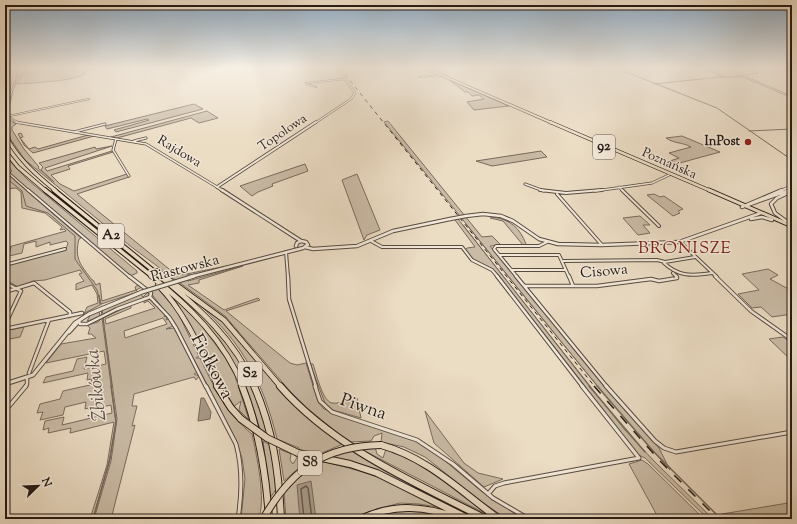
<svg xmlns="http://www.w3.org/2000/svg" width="797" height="524" font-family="'Sorts Mill Goudy',serif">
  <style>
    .green { fill: #cabba6; stroke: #786b5e; fill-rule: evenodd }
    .water { fill: #a89a88; stroke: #74675a }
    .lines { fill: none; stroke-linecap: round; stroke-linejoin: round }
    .shore { stroke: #675a4e; stroke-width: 1.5 }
    .stream-far1 { stroke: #74675a; stroke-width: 1 }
    .stream { stroke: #74675a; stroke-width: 1.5 }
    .minor-far4-casing { stroke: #574b41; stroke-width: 2 }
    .minor-far3-casing { stroke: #574b41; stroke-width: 3 }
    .minor-far2-casing { stroke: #574b41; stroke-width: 4 }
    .minor-far1-casing { stroke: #574b41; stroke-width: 4.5 }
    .minor-casing { stroke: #574b41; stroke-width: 5 }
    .tertiary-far3-casing { stroke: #574b41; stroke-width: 2.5 }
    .tertiary-far2-casing { stroke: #574b41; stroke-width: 3.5 }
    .tertiary-far1-casing { stroke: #574b41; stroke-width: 4.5 }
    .tertiary-casing { stroke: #574b41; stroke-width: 5 }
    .primary-far2-casing { stroke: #261b15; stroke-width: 3 }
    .primary-far1-casing { stroke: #261b15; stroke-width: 4 }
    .primary-casing { stroke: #261b15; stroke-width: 5 }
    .motorway-far4-casing { stroke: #261b15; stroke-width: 3.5 }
    .motorway-far3-casing { stroke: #261b15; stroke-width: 4.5 }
    .motorway-far2-casing { stroke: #261b15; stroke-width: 5.5 }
    .motorway-far1-casing { stroke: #261b15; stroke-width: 6 }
    .motorway-casing { stroke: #261b15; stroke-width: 8 }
    .minor-far4 { stroke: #f2e8d9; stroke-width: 1 }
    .minor-far3 { stroke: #f2e8d9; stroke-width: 1.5 }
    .minor-far2 { stroke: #f2e8d9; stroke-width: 2 }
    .minor-far1 { stroke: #f2e8d9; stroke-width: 2.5 }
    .minor { stroke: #f2e8d9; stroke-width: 3 }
    .tertiary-far3 { stroke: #f2e8d9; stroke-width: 1.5 }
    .tertiary-far2 { stroke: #f2e8d9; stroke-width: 2 }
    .tertiary-far1 { stroke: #f2e8d9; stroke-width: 2.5 }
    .tertiary { stroke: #f2e8d9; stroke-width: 3 }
    .primary-far2 { stroke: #ebdcc4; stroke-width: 2 }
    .primary-far1 { stroke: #ebdcc4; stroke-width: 2.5 }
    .primary { stroke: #ebdcc4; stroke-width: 3 }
    .motorway-far4 { stroke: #ebdcc4; stroke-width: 2.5 }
    .motorway-far3 { stroke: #ebdcc4; stroke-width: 3 }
    .motorway-far2 { stroke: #ebdcc4; stroke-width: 3.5 }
    .motorway-far1 { stroke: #ebdcc4; stroke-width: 4.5 }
    .motorway { stroke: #ebdcc4; stroke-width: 6 }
    .rail-far1 { stroke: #261b15; stroke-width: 1; stroke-dasharray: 4 4; stroke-linecap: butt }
    .rail { stroke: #261b15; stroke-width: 1.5; stroke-dasharray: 10 10; stroke-linecap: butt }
    .tertiary-bridge-far1-casing { stroke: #574b41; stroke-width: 4.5; stroke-linecap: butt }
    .tertiary-bridge-casing { stroke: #574b41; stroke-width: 5; stroke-linecap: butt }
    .motorway-bridge-casing { stroke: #261b15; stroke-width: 8; stroke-linecap: butt }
    .tertiary-bridge-far1 { stroke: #f2e8d9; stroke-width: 2.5 }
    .tertiary-bridge { stroke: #f2e8d9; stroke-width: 3 }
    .motorway-bridge { stroke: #ebdcc4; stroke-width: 6 }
    .poi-dot { fill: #8f2418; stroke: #f2e8d9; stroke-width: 1.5 }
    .labels { text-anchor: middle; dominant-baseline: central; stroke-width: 3; stroke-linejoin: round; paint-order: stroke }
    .far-street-label { font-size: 13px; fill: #261b15; stroke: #f2e8d9 }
    .far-poi-label { font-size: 13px; font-weight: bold; fill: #261b15; stroke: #f2e8d9; text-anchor: end }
    .shield { fill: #f2e8d9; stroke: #635850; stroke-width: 1 }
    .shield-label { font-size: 14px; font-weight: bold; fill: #261b15 }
    .street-label { font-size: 15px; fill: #261b15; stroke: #f2e8d9 }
    .quarter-label { font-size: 17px; letter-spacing: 1px; fill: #7a1f14; stroke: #f2e8d9 }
    .near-street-label { font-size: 18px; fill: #261b15; stroke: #f2e8d9 }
    .near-water-label { font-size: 19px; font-style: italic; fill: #5a4e43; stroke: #f2e8d9 }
  </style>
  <rect width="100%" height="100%" fill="#ebdcc4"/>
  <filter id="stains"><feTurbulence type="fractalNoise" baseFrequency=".005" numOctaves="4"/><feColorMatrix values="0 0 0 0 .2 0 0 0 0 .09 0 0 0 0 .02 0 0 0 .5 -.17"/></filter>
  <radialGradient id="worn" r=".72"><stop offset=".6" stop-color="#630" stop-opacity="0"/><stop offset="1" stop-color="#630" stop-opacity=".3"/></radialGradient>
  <path class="green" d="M17,68H26L16,79L7,115L8,119L16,124L12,127V130L24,149L39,167L38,168L54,182L41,170L43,167L39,163L95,147L96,149L112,146L45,168L47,171L112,151L113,152L68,166L70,169L51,175L60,184L74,191L127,174L129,177L77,194L174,273L181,275L227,266L190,276L189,274L184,278L188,281L243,266L199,280V283L188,285L224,310L258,298L260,300L226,311L290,363L297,365L306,363L318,402L324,409L416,441L433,451L481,491L523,519H507L482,502L425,457L404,447L381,442L382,433L374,436L371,441L351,442L345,439L307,408L289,390L225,316L134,249L25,160L11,140L5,121L8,99L16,77Z
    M47,68H98L85,71L84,72L86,73C77,81 33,83 17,84C22,69 32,70 47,68Z
    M448,79L509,106L474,110L467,102L484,99L479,95L472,96L468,92H465Z
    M194,104L203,109L116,132L114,130L149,120L147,119L107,129L105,126Z
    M207,111L218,118L199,123L191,118L117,138L111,137Z
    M388,121L482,237L492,236L501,245L490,246L607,390L659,448L670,470C570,358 479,238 384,122Z
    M21,133L23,137L20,138L29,149L35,147L38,149L88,135L94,136L33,153L24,145L18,134Z
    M682,136L720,152L676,164L670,161L679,158L669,153L691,147C682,142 675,144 666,138Z
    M541,151L547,157L492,166L476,161Z
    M5,156L28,180L137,271V273L130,276L7,171L5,166L10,172L12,171L5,163Z
    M305,164L308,171L272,184L273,186L258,192L252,196L240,186Z
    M5,172L81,238L79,239C74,259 81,265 92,280H93L96,285L100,283L102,301L136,290L135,287L138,285L142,287L136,290L138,292L101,304L99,295L100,305L83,314L78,315L84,314L87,307L98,303L97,294L92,285L76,290V284L84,281L79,274L82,273L80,270L45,280L33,281L23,286L18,287L5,279V265L66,249L68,243L66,241L50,245V242L36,247V241L24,244L22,253L9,256L11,247L5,248L66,231L64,229L60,230L62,227L45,213L22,208L21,192L16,188L5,189V180L7,179Z
    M357,174L380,230L367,235L364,240L342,180Z
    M654,194L660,197L664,196L683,209L678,211L680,213L673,216L647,195Z
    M640,216L650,225H643L650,233L638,235L623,218Z
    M492,217C510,219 520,228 526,244L523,245L503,221L490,218Z
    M458,219L624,429L655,462L713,519H708L645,458L639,455L494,270L471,258L465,250L467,248L475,247L455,220Z
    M768,269L778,275L770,279L792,291V314L772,317L761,307L752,308L738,294L759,290L742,274Z
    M152,272L214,325L249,375L269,435L260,429L244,382L221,342L194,310Z
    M158,289L177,311L199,356L196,358H200C214,387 226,414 252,434C256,453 267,502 258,519H241L245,479L242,458L235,438L175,323L153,296L151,291Z
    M148,292L150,294L148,296L95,319L87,321L91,314L99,311L100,316L103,315L102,310L141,294L143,297Z
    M189,296L221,320L320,427L343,444L317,455L299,451V448L277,439C262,377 239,337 189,296Z
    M150,299L165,315L164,317L167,316L166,320L169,319L173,326L166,329L174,328L197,372L194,374L199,376L196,380L194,377L134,394L132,406H137L132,426L135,425L111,519H94L111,461L117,419L103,318L131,305V308L105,319L106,324L155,308L148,301L144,303V301ZM163,318L167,324L125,338L124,331Z
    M175,299L202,326L226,359L235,376L249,420L239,410L241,401L233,407Z
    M102,318L116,422L109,462L93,519H90L107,465L114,422L70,433L71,428L48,433L49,428L43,430L45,421L64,417L62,425L112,413L111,405L89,410V408L85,409L86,402L65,407L63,415L40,420L43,412L37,413L40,404L60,399L63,391L90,385L92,379L87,380L88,373L43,383L46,377L73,371L77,359L87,357L84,369L106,364L104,351L46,363L61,344L96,338L91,334H88L90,328L87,325L98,322Z
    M24,327L20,337L5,340V331Z
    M783,337L792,343V361L769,339Z
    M310,364H313C316,372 322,401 332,403C339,404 350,400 357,398L361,418L333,410L325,403Z
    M425,411L464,463L478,473L503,479L484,487L434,443Z
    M263,441L272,446L277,488L270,498Z
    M375,447L377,454L383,458L386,449L395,451L437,474L488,515L359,448Z
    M279,449L291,454L290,460L293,464L298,456L309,459L284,481Z
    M350,449L389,472L441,498L440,501L373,469L327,457Z
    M642,460L648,464L702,517L695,519H659L629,464Z
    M320,461C361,470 403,483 437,507L419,504L400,503L377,509L355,519H286L284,492L298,477Z
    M788,503L792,507V519H727L722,514Z
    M402,511L423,512L447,519H371L387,513Z"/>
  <path class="water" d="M201,398H204L211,412L210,419L198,421Z
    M311,481L316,519H300L297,485Z"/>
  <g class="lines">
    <path class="shore" d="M304,519L301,489L306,486L308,488L312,519"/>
    <path class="stream-far1" d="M246,68L247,72
      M616,68L717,108L792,160
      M727,77L758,73L748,68
      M654,84L721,77
      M749,131L792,129
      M5,177L22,191L26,206L48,213L75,236V259L97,290L101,305
      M466,224L598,387
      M463,225L590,387
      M101,310L102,315
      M103,318L112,387"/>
    <path class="stream" d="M589,386L645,452
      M597,386L653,451L721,519
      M93,519L110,459L116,422L111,386"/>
    <defs>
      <path id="minor-far4" d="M706,68L723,77H745L792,97
        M24,74L78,69
        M419,77L440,75
        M306,83L345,79
        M307,84L316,87
        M9,116L89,99
        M19,123L9,117C4,99 16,80 28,68"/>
      <path id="minor-far3" d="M15,122L146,144L217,187
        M74,132L105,124
        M116,139L113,150L129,176
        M134,141L146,138
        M5,170L29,191
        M525,184L544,191
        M619,187L623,191
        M595,191L652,183L669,175"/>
      <path id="minor-far2" d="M28,190L130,277
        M540,190L566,193L602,190
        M622,190L659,226
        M557,194L602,245
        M371,241L382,247H462L472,260L492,270L498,277
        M680,242L717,277
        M286,252L288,277
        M499,255H559L569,277
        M563,261L657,260L665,262L695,257
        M663,262C678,277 692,276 712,273
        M5,265L65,249
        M511,270H566
        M673,273L677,277
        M517,277L494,249L496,246H539L547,242"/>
      <path id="minor-far1" d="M129,276L151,293L150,297
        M288,276L289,299L316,387
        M497,276L583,387
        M516,276L607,387
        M569,276L573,286
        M715,276L751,311L792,340
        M5,283L21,291L5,325
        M525,286H597L651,279L659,281L677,278L676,276
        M5,288L8,291L34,283L70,312V316
        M150,297L169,317L176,328L206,387
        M5,302L8,291
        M79,321L80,324H87L117,309L150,297
        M5,329L82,313
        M29,373L49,320
        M25,387L27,384V378"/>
      <path id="minor" d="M206,386L236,444C243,469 242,493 238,519
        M315,386L320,401L332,412L417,440L453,464L493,498L529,519
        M606,386L655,441L664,448L676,452L792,432
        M5,411L26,386
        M488,494L495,486L504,483L639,458L582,386"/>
      <path id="tertiary-far3" d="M315,123L351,99L355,93L337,68"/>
      <path id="tertiary-far2" d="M223,191L217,187L316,122
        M780,191L792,186"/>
      <path id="tertiary-far1" d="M222,190L301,241
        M745,206L787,191
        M742,207L782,190
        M466,216L483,214L501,216L513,221L539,239L558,244L602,245L679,242L761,213
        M751,219L762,217L772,220
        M790,224L775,213L771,204L777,198L792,191
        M296,246L297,243L301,241L306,242L308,245
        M305,247L313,249L357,246L393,231L450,219
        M190,277L303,248L307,245"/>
      <path id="tertiary" d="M188,278L194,276
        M69,332L79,321
        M5,384L33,375L75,323L89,314L142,292"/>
      <path id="primary-far2" d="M425,68L552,123"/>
      <path id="primary-far1" d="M550,122L711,191"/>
      <path id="primary" d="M709,190L792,226"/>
      <path id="motorway-far4" d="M5,86L9,68
        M5,101L14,68"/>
      <path id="motorway-far3" d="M5,135C18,159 35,174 56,191
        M5,151L18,167L46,191"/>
      <path id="motorway-far2" d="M45,190L153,277
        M54,190L161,277
        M157,271L166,277"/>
      <path id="motorway-far1" d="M151,276C189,306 225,341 243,387
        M160,276C199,308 235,340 255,387
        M164,276L224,320L281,387
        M158,285C186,313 201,351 218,387"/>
      <path id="motorway" d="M217,386L231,408L241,419
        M242,386C259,429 266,472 269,519
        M254,386C273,429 279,473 281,519
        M280,386C334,448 414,482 486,519
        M381,445C428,458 460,491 499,519
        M298,453L350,464L377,473L469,519
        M360,519C395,503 426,506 461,519"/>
    </defs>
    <use href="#minor-far4" class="minor-far4-casing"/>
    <use href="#minor-far3" class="minor-far3-casing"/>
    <use href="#minor-far2" class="minor-far2-casing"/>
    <use href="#minor-far1" class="minor-far1-casing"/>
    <use href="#minor" class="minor-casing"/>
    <use href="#tertiary-far3" class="tertiary-far3-casing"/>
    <use href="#tertiary-far2" class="tertiary-far2-casing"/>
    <use href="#tertiary-far1" class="tertiary-far1-casing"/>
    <use href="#tertiary" class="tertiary-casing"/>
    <use href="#primary-far2" class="primary-far2-casing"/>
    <use href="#primary-far1" class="primary-far1-casing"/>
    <use href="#primary" class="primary-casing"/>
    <use href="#motorway-far4" class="motorway-far4-casing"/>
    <use href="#motorway-far3" class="motorway-far3-casing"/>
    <use href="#motorway-far2" class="motorway-far2-casing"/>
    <use href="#motorway-far1" class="motorway-far1-casing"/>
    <use href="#motorway" class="motorway-casing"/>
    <use href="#minor-far4" class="minor-far4"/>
    <use href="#minor-far3" class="minor-far3"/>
    <use href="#minor-far2" class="minor-far2"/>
    <use href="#minor-far1" class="minor-far1"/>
    <use href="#minor" class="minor"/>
    <use href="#tertiary-far3" class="tertiary-far3"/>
    <use href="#tertiary-far2" class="tertiary-far2"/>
    <use href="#tertiary-far1" class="tertiary-far1"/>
    <use href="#tertiary" class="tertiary"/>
    <use href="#primary-far2" class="primary-far2"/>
    <use href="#primary-far1" class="primary-far1"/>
    <use href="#primary" class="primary"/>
    <use href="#motorway-far4" class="motorway-far4"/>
    <use href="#motorway-far3" class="motorway-far3"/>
    <use href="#motorway-far2" class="motorway-far2"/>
    <use href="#motorway-far1" class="motorway-far1"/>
    <use href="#motorway" class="motorway"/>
    <path class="rail-far1" d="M340,68L595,387"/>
    <path class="rail" d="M594,386L660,461L718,519"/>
    <defs>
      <path id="tertiary-bridge-far1" d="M450,219L466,216"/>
      <path id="tertiary-bridge" d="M142,292L188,278"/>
      <path id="motorway-bridge" d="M241,419L267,438L298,453
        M263,519C291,470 324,446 381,445"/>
    </defs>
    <use href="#tertiary-bridge-far1" class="tertiary-bridge-far1-casing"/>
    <use href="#tertiary-bridge" class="tertiary-bridge-casing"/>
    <use href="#motorway-bridge" class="motorway-bridge-casing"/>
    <use href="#tertiary-bridge-far1" class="tertiary-bridge-far1"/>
    <use href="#tertiary-bridge" class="tertiary-bridge"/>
    <use href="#motorway-bridge" class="motorway-bridge"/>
  </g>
  <linearGradient id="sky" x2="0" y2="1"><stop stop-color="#8eaac2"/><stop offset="0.48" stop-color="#f6efe4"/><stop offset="1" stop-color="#f6efe4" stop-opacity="0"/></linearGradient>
  <rect width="797" height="141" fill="url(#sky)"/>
  <circle class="poi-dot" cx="748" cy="142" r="4"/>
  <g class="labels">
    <g class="far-street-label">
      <text transform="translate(283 133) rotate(-34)">Topolowa</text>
      <text transform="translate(179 152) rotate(31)">Rajdowa</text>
      <text transform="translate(669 164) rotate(24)">Poznańska</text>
    </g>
    <g class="far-poi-label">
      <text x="740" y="142">InPost</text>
    </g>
    <g class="shield">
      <rect x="593" y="135" width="22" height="24" rx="3"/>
      <rect x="98" y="224" width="26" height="24" rx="3"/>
      <rect x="238" y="362" width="24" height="24" rx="3"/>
      <rect x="298" y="451" width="24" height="24" rx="3"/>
    </g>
    <g class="shield-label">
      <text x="604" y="147">92</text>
      <text x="111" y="236">A2</text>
      <text x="250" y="374">S2</text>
      <text x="310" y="463">S8</text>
    </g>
    <g class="street-label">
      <text transform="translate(185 269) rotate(-15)">Piastowska</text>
      <text transform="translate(604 272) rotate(-5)">Cisowa</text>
    </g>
    <g class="quarter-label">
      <text x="685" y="249">BRONISZE</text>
    </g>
    <g class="near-street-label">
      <text transform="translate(211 367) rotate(62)">Fiołkowa</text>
      <text transform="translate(363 408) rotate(19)">Piwna</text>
    </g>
    <g class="near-water-label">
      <text transform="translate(97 385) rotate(-96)">Żbikówka</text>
    </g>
  </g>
  <rect width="797" height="524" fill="none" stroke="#ebdcc4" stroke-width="20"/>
  <rect x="6" y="6" width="785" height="512" fill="none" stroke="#261b15" stroke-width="2"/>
  <rect x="10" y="10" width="777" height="504" fill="none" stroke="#261b15"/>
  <g transform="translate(38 486) rotate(67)" stroke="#f2e8d9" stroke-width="3" paint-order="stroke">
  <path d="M0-3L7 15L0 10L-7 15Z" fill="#261b15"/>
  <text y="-6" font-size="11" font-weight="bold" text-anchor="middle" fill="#261b15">N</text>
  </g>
  <rect width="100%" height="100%" filter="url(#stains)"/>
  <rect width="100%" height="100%" fill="url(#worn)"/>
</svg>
